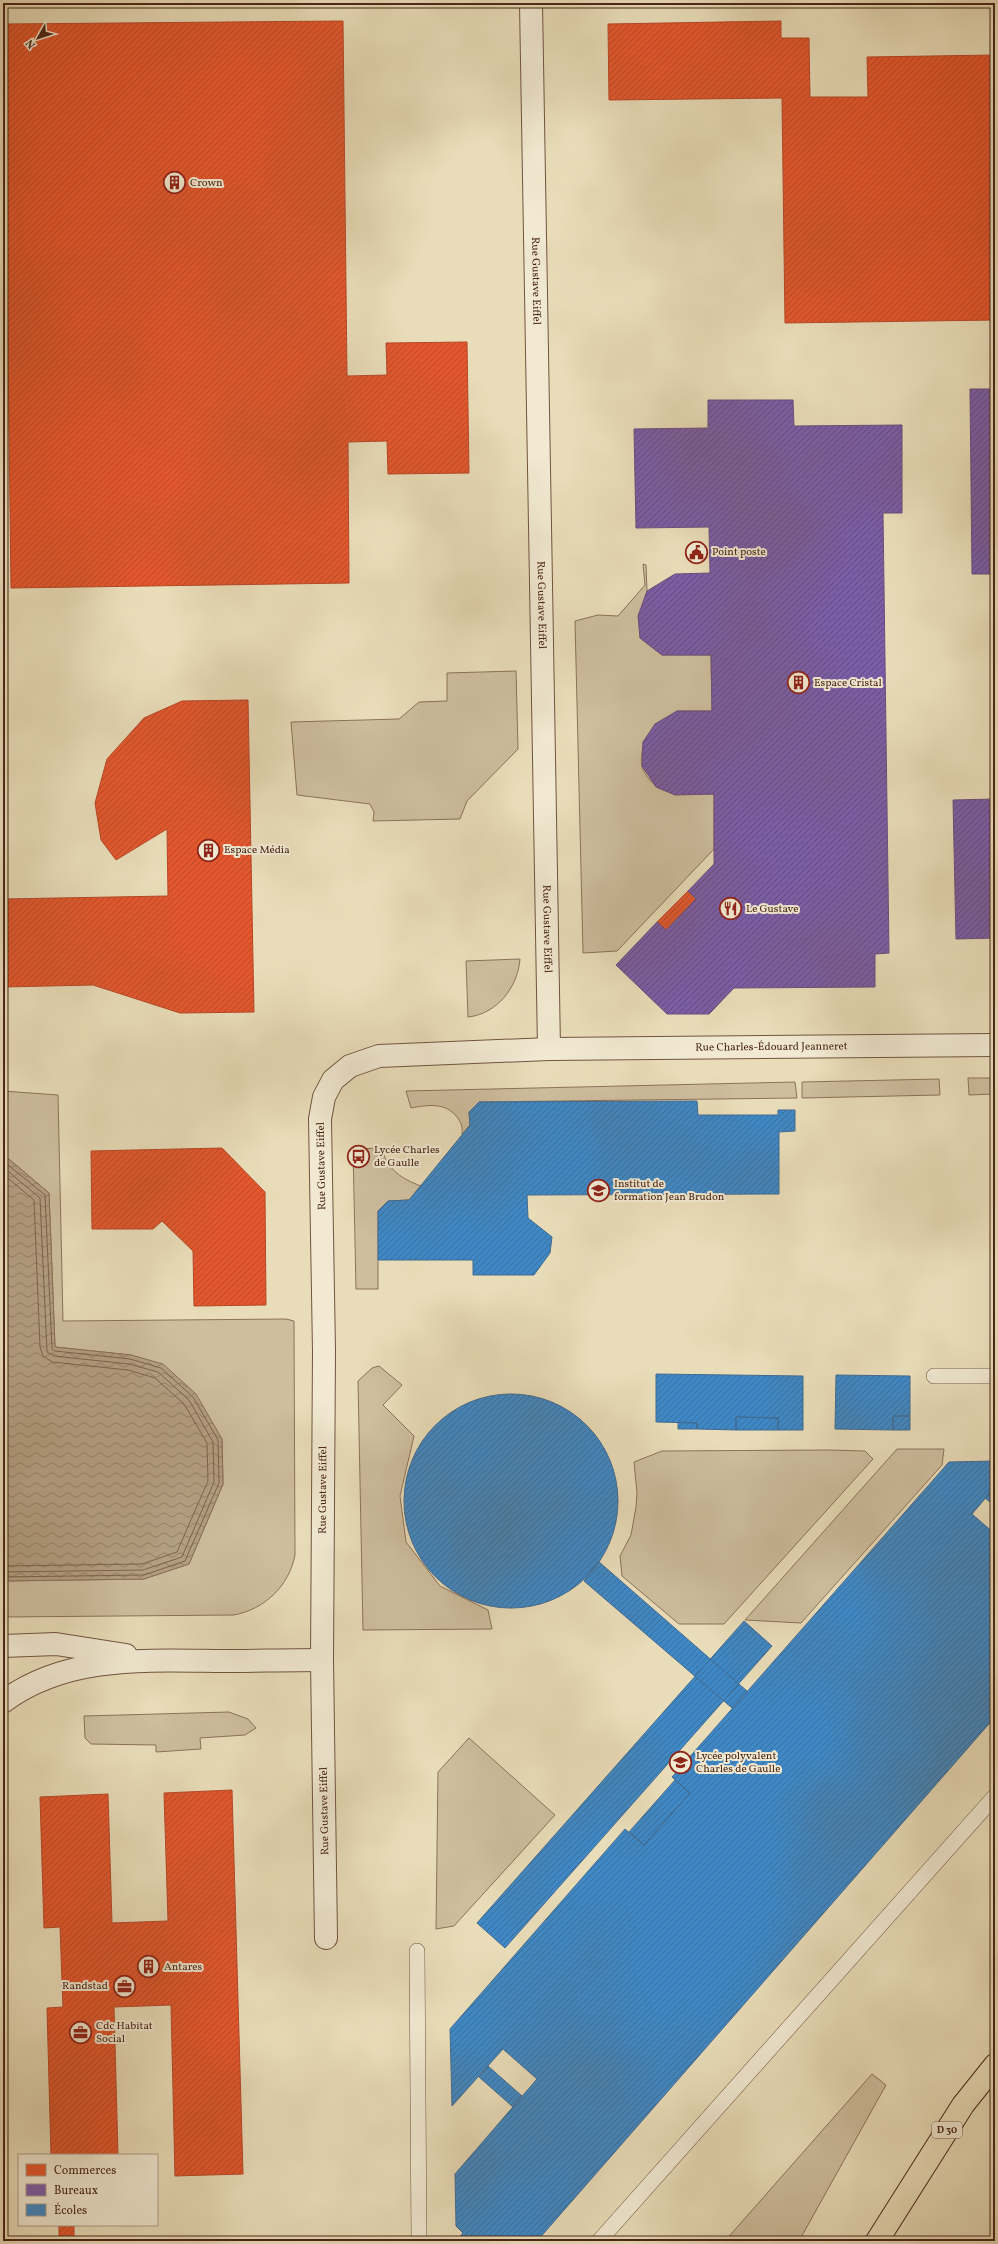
<svg xmlns="http://www.w3.org/2000/svg" width="998" height="2244" font-family="Vollkorn,serif">
  <style>
    .grass { fill: #cebe9e; stroke: #8c725b }
    .water { fill: url(#water-waves); stroke: #896f58 }
    .shops { fill: url(#shops-hatch); stroke: #b64827 }
    .offices { fill: url(#offices-hatch); stroke: #6c4d7c }
    .schools { fill: url(#schools-hatch); stroke: #426b91 }
    .lines { fill: none; stroke-linecap: round; stroke-linejoin: round }
    .shore { stroke: #7e624d; stroke-width: 1 }
    .lane-casing { stroke: #725440; stroke-width: 16 }
    .street-casing { stroke: #725440; stroke-width: 24 }
    .primary-casing { stroke: #4a2618; stroke-width: 24 }
    .lane { stroke: #f1e9d2; stroke-width: 15 }
    .street { stroke: #f1e9d2; stroke-width: 22 }
    .primary { stroke: #e9ddb9; stroke-width: 22 }
    .labels { text-anchor: middle; dominant-baseline: central; stroke-width: 4; stroke-linejoin: round; paint-order: stroke }
    .shield { fill: #f1e9d2; stroke: #7c6050; stroke-width: 1 }
    .shield-label { font-size: 10px; font-weight: bold; fill: #4a2618 }
    .poi-label { font-size: 11px; fill: #4a2618; stroke: #f1e9d2; text-anchor: start }
    .street-label { font-size: 11px; fill: #4a2618; stroke: #f1e9d2 }
  </style>
  <defs>
    <pattern id="water-waves" width="16" height="10" patternUnits="userSpaceOnUse"><rect width="16" height="10" fill="#b39f82"/><path d="M0 5q4-4 8 0t8 0" fill="none" stroke="#948169"/></pattern>
    <pattern id="shops-hatch" width="6" height="6" patternUnits="userSpaceOnUse"><rect width="6" height="6" fill="#e4572e"/><path d="M-1 1l2-2M0 6l6-6M5 7l2-2" fill="none" stroke="#bb4826"/></pattern>
    <pattern id="offices-hatch" width="6" height="6" patternUnits="userSpaceOnUse"><rect width="6" height="6" fill="#7b5ea7"/><path d="M-1 1l2-2M0 6l6-6M5 7l2-2" fill="none" stroke="#62497f"/></pattern>
    <pattern id="schools-hatch" width="6" height="6" patternUnits="userSpaceOnUse"><rect width="6" height="6" fill="#3f88c5"/><path d="M-1 1l2-2M0 6l6-6M5 7l2-2" fill="none" stroke="#376f9f"/></pattern>
  </defs>
  <rect width="100%" height="100%" fill="#e9ddb9"/>
  <filter id="stains"><feTurbulence type="fractalNoise" baseFrequency=".005" numOctaves="4"/><feColorMatrix values="0 0 0 0 .2 0 0 0 0 .09 0 0 0 0 .02 0 0 0 .5 -.17"/></filter>
  <radialGradient id="worn" r=".72"><stop offset=".6" stop-color="#630" stop-opacity="0"/><stop offset="1" stop-color="#630" stop-opacity=".3"/></radialGradient>
  <path class="grass" d="M643,564L646,565L647,591L640,638L662,655H711L712,711H677L643,742C643,749 640,761 642,767C655,799 685,794 714,794V849L617,951L583,953L575,621L598,615L618,616L645,585Z
    M516,671L518,749L467,801L460,819L373,821L374,812L370,804L297,795L291,722L399,719L419,702L447,701V673Z
    M520,959C518,987 497,1014 468,1017L466,961Z
    M968,1078H995V1094L969,1095Z
    M939,1079L940,1095L802,1098V1082Z
    M795,1082L797,1098L479,1102L469,1112L470,1125L462,1134C463,1127 461,1122 457,1117C445,1102 428,1105 411,1108L406,1091Z
    M3,1091L58,1095L63,1321L286,1319L294,1321L295,1555C289,1586 265,1609 234,1615L3,1617V1581L144,1579L189,1564L223,1484L222,1439L131,1355L55,1347L49,1193L10,1160L3,1157Z
    M382,1148C386,1169 402,1179 421,1186L409,1200L388,1201L378,1211V1289H356L353,1149Z
    M379,1366L402,1385L383,1405L414,1436L400,1496L406,1542L440,1586L488,1610L492,1629L363,1630L358,1381L372,1368Z
    M897,1449H944L942,1465L801,1623L745,1620Z
    M829,1450L865,1451L873,1459L724,1624H679L622,1576L620,1556L631,1535L636,1507L637,1493L634,1462L662,1451Z
    M229,1712L248,1719L256,1728L245,1735L200,1738L201,1749L156,1752V1745L91,1744L85,1738L84,1716Z
    M469,1738L555,1815L454,1926L436,1929L438,1772Z
    M872,2074L886,2085L799,2241H725Z"/>
  <path class="water" d="M3,1157L10,1160L49,1193L55,1347L131,1355L163,1364L196,1394L222,1439L223,1484L189,1564L144,1579L3,1581Z"/>
  <path class="shops" d="M343,21L347,376L387,375L386,343L467,342L469,473L388,474L387,441L348,442L349,583L11,588L4,24Z
    M781,21V38H809L810,97H868L867,57L995,55V320L785,323L782,98L609,100L608,24Z
    M248,700L254,1012L180,1013L93,985L3,987V899L168,896L167,829L116,860L101,840L95,803L107,759L144,718L182,701Z
    M688,891L696,899L666,930L657,922Z
    M222,1148L265,1192L266,1305L194,1306L193,1251L162,1221L153,1229H92L91,1151Z
    M232,1790L243,2174L175,2176L171,2005L114,2007L118,2155H51L47,2008L63,2007L60,1927L44,1928L40,1797L108,1794L112,1923L168,1921L164,1793Z
    M74,2225V2241H59V2226Z"/>
  <path class="offices" d="M970,389H995V574H972Z
    M708,400H793L794,426L902,425V513H883L889,953L875,954V987L734,988L709,1014H667L616,965L657,922L666,930L696,899L688,891L714,864V794L675,795L656,787L642,766L643,742L655,724L677,711H712L711,655H662L640,638L638,616L647,591L675,574L710,573L709,527L636,528L634,429L708,428Z
    M995,799V938L956,939L953,800Z"/>
  <path class="schools" d="M697,1101L698,1115H778V1110H795V1131L779,1132V1194L527,1195L528,1218L552,1237L550,1253L534,1275H473V1260H378V1211L388,1201L409,1200L470,1125L469,1112L479,1102Z
    M656,1374L803,1376V1430H778V1418L736,1417V1430L697,1429V1423L656,1422Z
    M836,1375L910,1376V1416H893V1430L835,1429Z
    M404 1501a107 107 0 1 1 214 0a107 107 0 1 1-214 0Z
    M893,1416H910V1430H893Z
    M736,1417L778,1418V1430H736Z
    M678,1422L697,1423V1429H678Z
    M995,1461V1487L972,1514L995,1534V1717L537,2241H456L463,2233L456,2226L455,2174L537,2079L503,2049L452,2106L450,2029L625,1829L644,1845L690,1793L672,1777L949,1462Z
    M995,1487V1506L985,1498Z
    M598,1561L747,1691L732,1708L584,1581Z
    M744,1621L772,1646L505,1948L477,1923Z
    M675,1780L690,1793L644,1845L629,1832Z
    M488,2066L522,2096L513,2107L479,2077Z"/>
  <g class="lines">
    <path class="shore" d="M3,1161L45,1195L52,1349L55,1351L130,1359L161,1368L193,1397L218,1440L219,1483L185,1561L144,1575L3,1577
      M3,1167L40,1198L47,1352L54,1356L129,1364L158,1372L189,1400L213,1442L214,1482L182,1557L143,1570L3,1572
      M3,1174L34,1200L40,1347L43,1356L52,1362L128,1370L155,1378L184,1404L207,1443L208,1481L177,1552L142,1564L3,1566"/>
    <defs>
      <path id="lane" d="M934,1376H995
        M417,1951L419,2241
        M599,2241L995,1796"/>
      <g id="street">
        <path id="s1" d="M531,3L549,1049"/>
        <path d="M3,1646L56,1644L126,1655"/>
        <path d="M3,1702C64,1656 143,1660 216,1661C251,1661 286,1660 322,1660"/>
        <path id="s2" d="M326,1938L322,1660L324,1351L320,1119L324,1097L333,1080L350,1066L379,1056L549,1049L995,1045"/>
      </g>
      <path id="primary" d="M877,2241L963,2105L995,2065"/>
    </defs>
    <use href="#lane" class="lane-casing"/>
    <use href="#street" class="street-casing"/>
    <use href="#primary" class="primary-casing"/>
    <use href="#lane" class="lane"/>
    <use href="#street" class="street"/>
    <use href="#primary" class="primary"/>
  </g>
  <defs>
    <symbol id="building-ring" viewBox="-11 -11 22 22"><circle r="9.5" fill="#f1e9d2" stroke="#8f2418" stroke-width="1.5"/><path d="M-4-6H4V6H1V3H-1V6H-4ZM-2.5-4.3h1.7v1.8h-1.7ZM.8-4.3h1.7v1.8H.8ZM-2.5-1h1.7V.8h-1.7ZM.8-1h1.7V.8H.8Z" fill="#8f2418"/></symbol>
    <symbol id="civic-ring" viewBox="-11 -11 22 22"><circle r="9.5" fill="#f1e9d2" stroke="#8f2418" stroke-width="1.5"/><path d="M-.6-6.5H3V-4.5H.6V-3L4-1V1h2V6H-6V1h2V-1L-.6-3ZM-1.2 2.5V6h2.4V2.5Z" fill="#8f2418"/></symbol>
    <symbol id="restaurant-ring" viewBox="-11 -11 22 22"><circle r="9.5" fill="#f1e9d2" stroke="#8f2418" stroke-width="1.5"/><path d="M-5-6h1v4h1v-4h1v4h1v-4h1v5L-1.5 .5V6h-2V.5L-5-1ZM5-6V6H3V1.5H1.5Q1.5-4 5-6Z" fill="#8f2418"/></symbol>
    <symbol id="bus-ring" viewBox="-11 -11 22 22"><circle r="9.5" fill="#f1e9d2" stroke="#8f2418" stroke-width="1.5"/><path d="M-5-6H5V4H4V6H2V4H-2V6H-4V4H-5ZM-3.5-4V0h7V-4ZM-3.5 1.2v1.5H-2V1.2ZM2 1.2v1.5H3.5V1.2Z" fill="#8f2418"/></symbol>
    <symbol id="university-ring" viewBox="-11 -11 22 22"><circle r="9.5" fill="#f1e9d2" stroke="#8f2418" stroke-width="1.5"/><path d="M0-5L7-2L0 1L-7-2ZM-4 1L0 2.5L4 1V4Q0 6-4 4Z" fill="#8f2418"/></symbol>
    <symbol id="school-ring" viewBox="-11 -11 22 22"><circle r="9.5" fill="#f1e9d2" stroke="#8f2418" stroke-width="1.5"/><path d="M0-5L7-2L0 1L-7-2ZM-4 1L0 2.5L4 1V4Q0 6-4 4Z" fill="#8f2418"/></symbol>
    <symbol id="office-ring" viewBox="-11 -11 22 22"><circle r="9.5" fill="#f1e9d2" stroke="#8f2418" stroke-width="1.5"/><path d="M-6-3h4V-5.5h4V-3h4V5H-6ZM-1-4.5V-3h2v-1.5ZM-6 0V1H6V0Z" fill="#8f2418"/></symbol>
  </defs>
  <g fill-rule="evenodd">
    <use href="#building-ring" x="162" y="170" width="25" height="25"/>
    <use href="#civic-ring" x="684" y="540" width="25" height="25"/>
    <use href="#building-ring" x="786" y="670" width="25" height="25"/>
    <use href="#building-ring" x="196" y="838" width="25" height="25"/>
    <use href="#restaurant-ring" x="718" y="896" width="25" height="25"/>
    <use href="#bus-ring" x="346" y="1144" width="25" height="25"/>
    <use href="#university-ring" x="586" y="1178" width="25" height="25"/>
    <use href="#school-ring" x="668" y="1750" width="25" height="25"/>
    <use href="#building-ring" x="136" y="1954" width="25" height="25"/>
    <use href="#office-ring" x="112" y="1974" width="25" height="25"/>
    <use href="#office-ring" x="68" y="2020" width="25" height="25"/>
  </g>
  <g class="labels">
    <rect class="shield" x="932" y="2122" width="30" height="16" rx="3"/>
    <g class="shield-label">
      <text x="947" y="2130">D 30</text>
    </g>
    <g class="poi-label">
      <text x="190" y="183">Crown</text>
      <text x="712" y="552">Point poste</text>
      <text x="814" y="683">Espace Cristal</text>
      <text x="224" y="850">Espace Média</text>
      <text x="746" y="909">Le Gustave</text>
      <text x="374" y="1150">Lycée Charles<tspan x="374" dy="13">de Gaulle</tspan></text>
      <text x="614" y="1184">Institut de<tspan x="614" dy="13">formation Jean Brudon</tspan></text>
      <text x="696" y="1756">Lycée polyvalent<tspan x="696" dy="13">Charles de Gaulle</tspan></text>
      <text x="164" y="1967">Antares</text>
      <text x="108" y="1986" text-anchor="end">Randstad</text>
      <text x="96" y="2026">Cdc Habitat<tspan x="96" dy="13">Social</tspan></text>
    </g>
    <g class="street-label">
      <text stroke="none"><textPath href="#s1" startOffset="278">Rue Gustave Eiffel</textPath></text>
      <text stroke="none"><textPath href="#s1" startOffset="602">Rue Gustave Eiffel</textPath></text>
      <text stroke="none"><textPath href="#s1" startOffset="926">Rue Gustave Eiffel</textPath></text>
      <text stroke="none"><textPath href="#s2" startOffset="1306">Rue Charles-Édouard Jeanneret</textPath></text>
      <text transform="translate(322 1166) rotate(-91)">Rue Gustave Eiffel</text>
      <text stroke="none"><textPath href="#s2" startOffset="448">Rue Gustave Eiffel</textPath></text>
      <text transform="translate(325 1811) rotate(-91)">Rue Gustave Eiffel</text>
    </g>
  </g>
  <rect width="998" height="2244" fill="none" stroke="#e9ddb9" stroke-width="16"/>
  <rect x="4" y="4" width="990" height="2236" fill="none" stroke="#4a2618" stroke-width="2"/>
  <rect x="8" y="8" width="982" height="2228" fill="none" stroke="#4a2618"/>
  <rect x="18" y="2154" width="140" height="72" fill="#f1e9d2" stroke="#ae9b88"/>
  <rect x="26" y="2164" width="20" height="12" fill="#e4572e" stroke="#ae9b88"/>
  <text x="54" y="2174" font-size="12" fill="#4a2618">Commerces</text>
  <rect x="26" y="2184" width="20" height="12" fill="#7b5ea7" stroke="#ae9b88"/>
  <text x="54" y="2194" font-size="12" fill="#4a2618">Bureaux</text>
  <rect x="26" y="2204" width="20" height="12" fill="#3f88c5" stroke="#ae9b88"/>
  <text x="54" y="2214" font-size="12" fill="#4a2618">Écoles</text>
  <g transform="translate(38 38) rotate(231)" stroke="#f1e9d2" stroke-width="3" paint-order="stroke">
  <path d="M0-3L7 15L0 10L-7 15Z" fill="#4a2618"/>
  <text y="-6" font-size="11" font-weight="bold" text-anchor="middle" fill="#4a2618">N</text>
  </g>
  <rect width="100%" height="100%" filter="url(#stains)"/>
  <rect width="100%" height="100%" fill="url(#worn)"/>
</svg>
